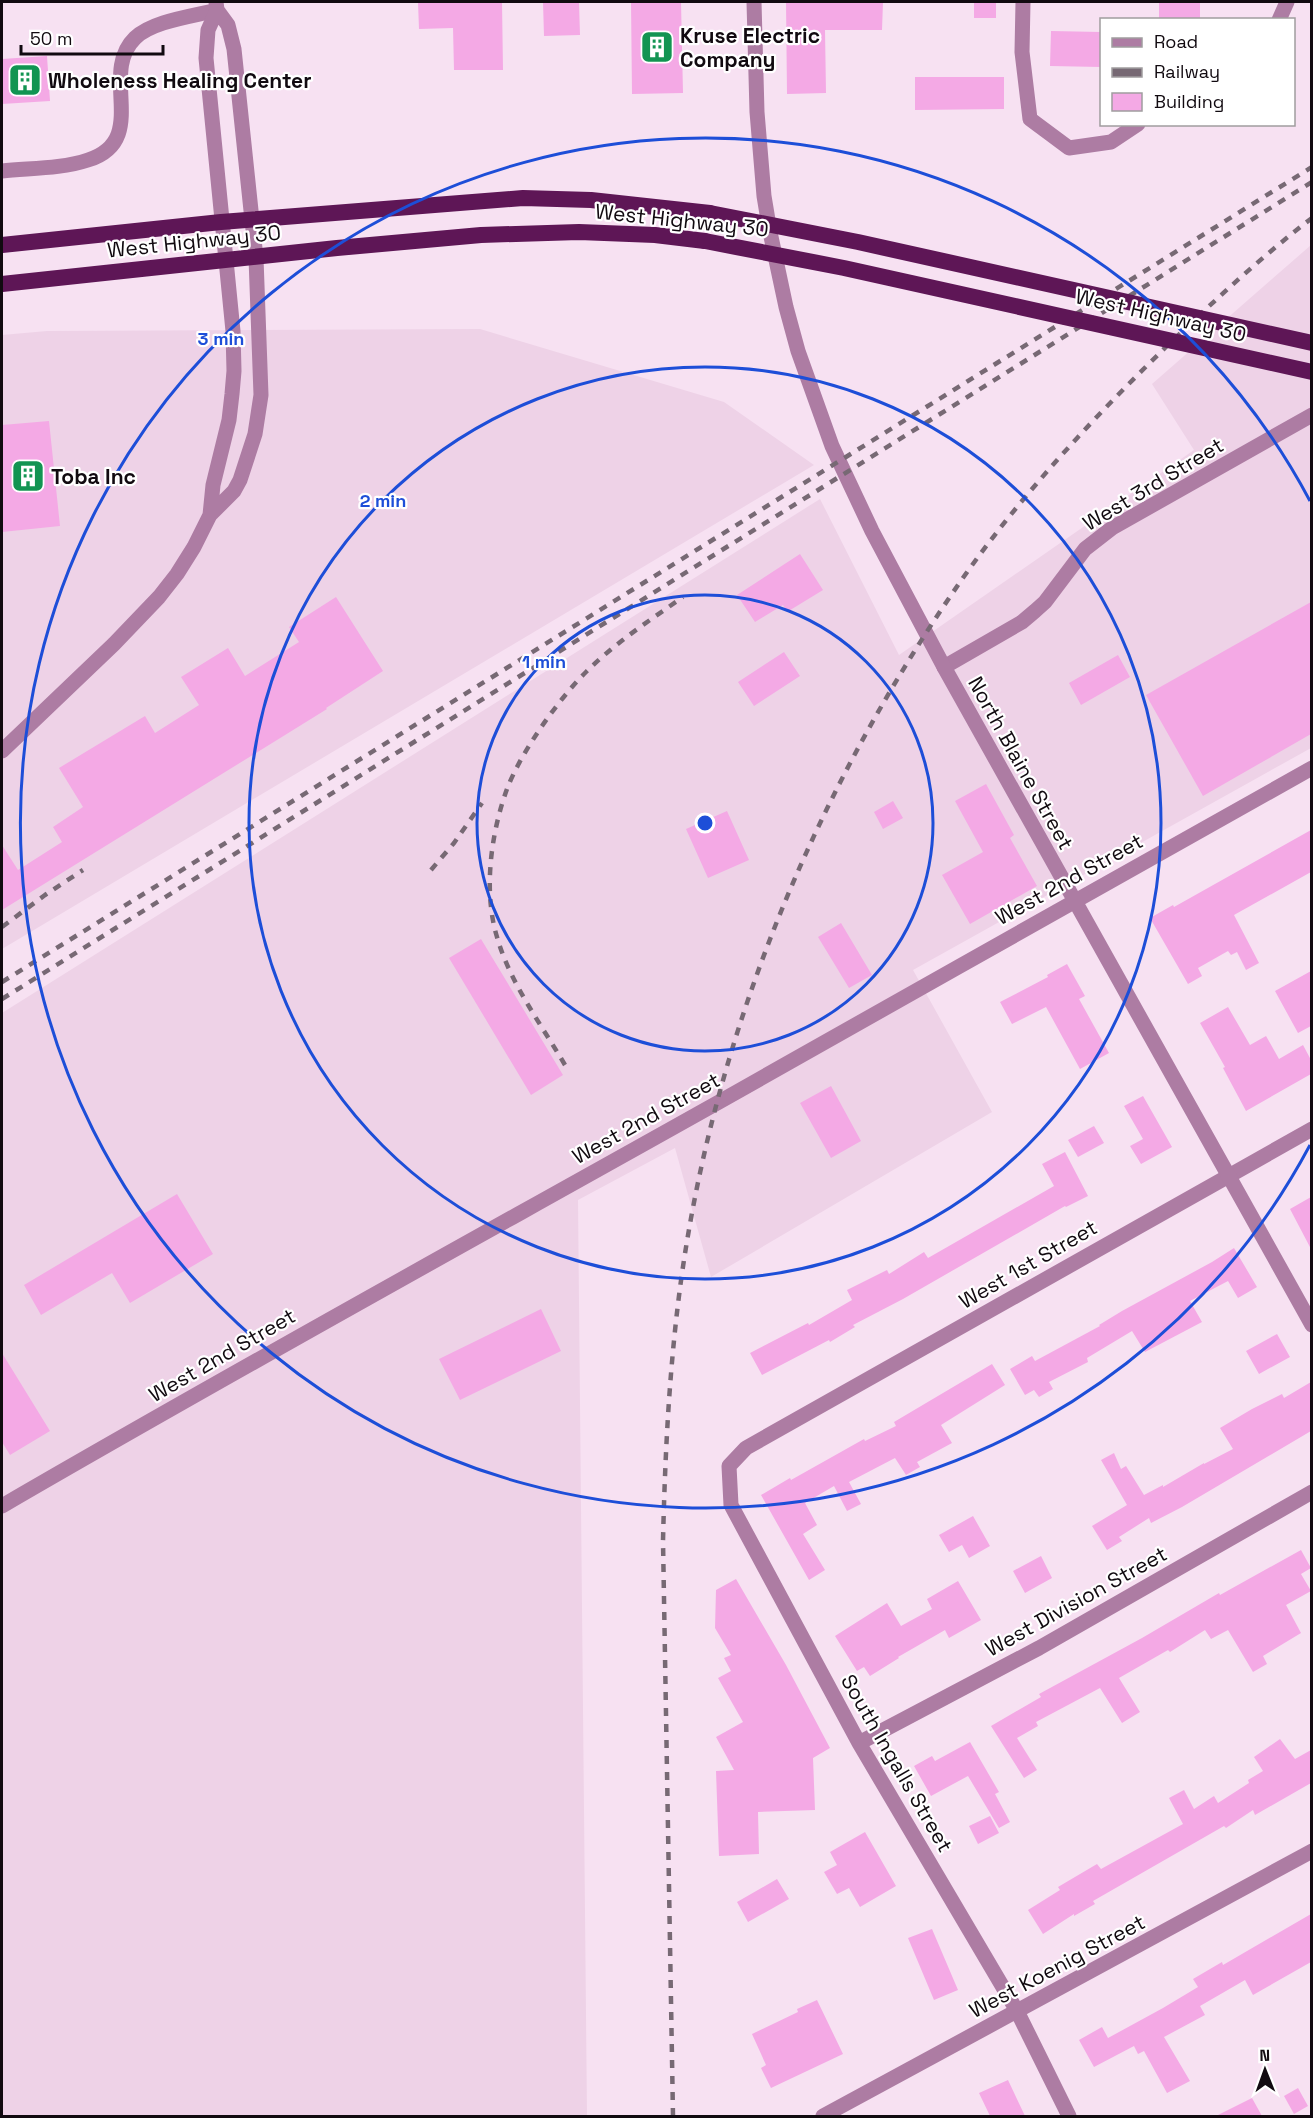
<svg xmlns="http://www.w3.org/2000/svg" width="1313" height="2118" font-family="'Space Grotesk',sans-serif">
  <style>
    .built { fill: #eed2e7 }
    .building { fill: #f4a9e5 }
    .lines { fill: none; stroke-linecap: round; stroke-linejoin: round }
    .minor { stroke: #ad7ca3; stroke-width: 15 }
    .tertiary { stroke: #ad7ca3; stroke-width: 15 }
    .trunk { stroke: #5e1656; stroke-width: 16 }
    .rail { stroke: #776974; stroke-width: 4.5; stroke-dasharray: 8 8; stroke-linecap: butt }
    .trunk-bridge { stroke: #5e1656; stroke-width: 16 }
    .ring { fill: none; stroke: #1d4ed8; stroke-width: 3 }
    .labels { text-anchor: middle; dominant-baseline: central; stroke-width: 4.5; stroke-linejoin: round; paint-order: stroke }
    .poi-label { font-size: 21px; font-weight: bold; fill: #110a10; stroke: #fff; text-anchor: start }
    .street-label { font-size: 21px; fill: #110a10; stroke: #fff }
    .centre { fill: #1d4ed8; stroke: #fff; stroke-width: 3 }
    .ring-label { font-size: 18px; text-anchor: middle; font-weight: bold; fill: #1d4ed8; stroke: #fff; stroke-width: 4.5; stroke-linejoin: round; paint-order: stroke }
  </style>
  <rect width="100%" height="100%" fill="#f7e1f2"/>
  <path class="built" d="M1311,245V748L913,970L992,1112L711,1277L675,1148L578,1200L587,2116H2V1013L820,499L899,655L1194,450L1152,384Z
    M480,329L724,402L814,465L2,949V335L47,331Z"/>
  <path class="building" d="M418,2H502L503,70H454L453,28L419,29Z
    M543,2H579L580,35L544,36Z
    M631,2H681L683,93L632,94Z
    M786,2H883L882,30H825L826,93L787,94Z
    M974,2H996V18H974Z
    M1159,2H1200V20H1159Z
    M1051,31L1101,32V67L1050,66Z
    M47,56L50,101L2,104V59Z
    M915,77H1004V109L915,110Z
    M49,421L60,526L2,532V425Z
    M800,554L823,590L787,612L783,605L755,622L737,595Z
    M336,597L383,671L326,708L327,709L2,910V845L18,870L62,842L53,827L83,807L59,768L145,716L155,733L199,705L181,677L228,648L245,676L299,642L289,627Z
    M1311,602V734L1203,796L1146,695Z
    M784,652L800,676L754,706L738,682Z
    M1118,655L1130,677L1081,705L1069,683Z
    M986,784L1014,835L1010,838L1037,886L970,924L942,875L983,852L955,801Z
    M893,801L903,818L883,829L874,812Z
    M727,811L749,860L708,878L686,829Z
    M1311,830V872L1234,915L1259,963L1246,970L1237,952L1231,955L1228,951L1198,968L1202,976L1188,984L1150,918L1173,905L1174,907Z
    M841,923L872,975L849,988L818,937Z
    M481,939L563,1075L531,1095L449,958Z
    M1067,964L1085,996L1079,999L1109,1053L1080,1069L1046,1007L1012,1024L1000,1002L1048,977L1047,975Z
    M1311,971V1026L1298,1033L1275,991Z
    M1228,1007L1250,1045L1266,1036L1279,1059L1303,1045L1311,1060V1074L1246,1111L1223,1068L1225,1067L1200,1023Z
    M831,1086L861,1141L831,1158L800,1103Z
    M1143,1096L1172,1147L1141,1164L1130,1146L1143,1139L1124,1106Z
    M1094,1126L1104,1143L1078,1157L1068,1140Z
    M1065,1152L1088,1196L1066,1207L1065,1206L903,1299L853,1325L855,1327L830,1342L829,1340L762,1375L750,1353L808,1323L809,1325L852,1300L847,1290L887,1270L889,1274L924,1252L928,1258L1054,1186L1042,1164Z
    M177,1194L213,1254L130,1303L112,1273L41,1315L24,1285Z
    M1311,1197V1249L1290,1209Z
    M1234,1248L1257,1287L1238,1298L1228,1281L1190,1301L1202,1322L1145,1352L1132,1331L1087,1358L1088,1362L1049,1382L1053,1389L1039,1397L1034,1390L1025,1395L1010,1369L1032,1356L1035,1361L1100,1326L1099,1325L1122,1311L1212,1262Z
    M541,1309L561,1351L460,1400L439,1359Z
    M1277,1334L1290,1357L1259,1374L1246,1351Z
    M2,1353L50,1431L10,1455L2,1442Z
    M992,1364L1005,1385L941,1425L952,1443L917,1462L920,1467L906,1475L895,1458L849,1482L861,1504L847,1511L834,1486L805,1503L817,1525L803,1534L825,1570L809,1580L761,1495L790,1478L791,1480L864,1439L865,1441L896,1426L894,1422Z
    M1311,1382V1431L1182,1507L1151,1523L1149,1518L1119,1537L1122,1541L1107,1550L1092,1526L1127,1505L1101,1460L1114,1453L1121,1469L1126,1466L1144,1495L1163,1485V1487L1204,1463V1464L1233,1449L1220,1428L1252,1409L1282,1394L1284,1398Z
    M973,1516L990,1546L969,1558L962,1545L949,1552L939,1535Z
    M1301,1550L1311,1568L1301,1574L1311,1591L1286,1605L1301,1633L1263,1656L1267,1664L1253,1672L1228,1630L1211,1639L1205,1630L1170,1652L1168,1650L1119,1678L1140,1712L1122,1723L1100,1688L1036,1722L1038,1726L1017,1738L1037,1770L1024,1778L991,1726L1041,1697L1039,1694L1142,1638L1219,1593L1220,1595Z
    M1041,1556L1052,1578L1025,1593L1013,1571Z
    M736,1579L786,1665L830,1748L813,1758L815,1810L758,1812L759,1854L719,1856L716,1771L734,1770L716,1737L743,1722L718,1678L731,1671L724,1658L731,1655L715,1628L716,1590Z
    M958,1581L981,1620L949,1638L945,1630L898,1657L899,1658L870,1676L864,1667L857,1671L835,1636L887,1603L901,1626L932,1609L927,1599Z
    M1280,1739L1295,1759L1311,1750V1783L1255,1815L1253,1810L1226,1828L1224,1826L1093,1901L1095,1904L1074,1916V1914L1043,1934L1028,1910L1060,1890L1058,1887L1097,1864L1101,1869L1183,1824L1169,1798L1184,1790L1194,1809L1214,1796L1218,1803L1249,1783L1248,1780L1263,1771L1254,1757Z
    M970,1742L999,1792L995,1794L1010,1822L999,1828L968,1776L931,1796L914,1766L932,1756L935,1761Z
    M990,1816L999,1833L978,1844L969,1826Z
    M865,1832L896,1886L860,1907L849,1888L837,1894L824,1872L837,1865L830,1852Z
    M777,1879L789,1899L748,1922L737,1902Z
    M1311,1914V1962L1253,1995L1245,1980L1200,2006L1205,2015L1164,2037L1190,2081L1167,2093L1144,2051L1138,2054L1134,2046L1094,2067L1079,2040L1102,2027L1108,2038L1163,2008L1198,1987L1193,1979L1222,1962L1223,1965Z
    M932,1929L958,1990L934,2000L908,1938Z
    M817,2000L843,2054L771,2088L761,2068L766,2065L752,2034L798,2012L797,2009Z
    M1008,2080L1025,2116H990L979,2093Z
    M1298,2088L1308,2106L1294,2114L1284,2096Z
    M1252,2098L1262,2116H1216Z"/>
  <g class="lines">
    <path class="minor" d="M1023,2L1022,52L1030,119L1069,148L1111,142L1138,124
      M1279,20L1287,2
      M2,171C30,168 61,169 88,160C151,140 98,74 135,38C152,21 194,16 217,10
      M944,667L1022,622L1035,611L1045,602L1085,549L1112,528L1312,415
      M859,1743L1039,1648L1312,1492
      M823,2116L1312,1851
      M1069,2116L1017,2011L859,1743L731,1505L729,1466L746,1448L1312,1129"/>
    <path class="tertiary" d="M754,2L757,112L764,196L770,232L786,307L798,351L832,446L872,531L944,667L1312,1325
      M210,515L213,485L229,420L232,394L234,371L233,331L206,58L208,30L217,10L216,2
      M2,751L114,644L159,597L177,574L194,547L210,515L234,491L240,480L255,434L261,395L256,258L234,49L228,25L217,10
      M2,1506C239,1368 480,1236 719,1102C917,991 1113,878 1312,768"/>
    <path class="trunk" d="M2,245L221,222L523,198L591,200L710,213
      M2,284L337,248L481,235L579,232L655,235L705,241"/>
    <path class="rail" d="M431,870L454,843L482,803
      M2,927L45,895L83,870
      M2,982L1312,167
      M2,999L1312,182
      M565,1065C541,1024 510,983 497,937C483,891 491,833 507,789C521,752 558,700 586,672C615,643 650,620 683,597
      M673,2116L663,1541C665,1456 669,1372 680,1288C714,1032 817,786 965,575C1024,492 1095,416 1168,345C1214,301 1261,257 1312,218"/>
    <path class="trunk-bridge" d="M710,213L858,242L1312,343
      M705,241L844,268L1312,372"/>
  </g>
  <g class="ring">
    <circle cx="705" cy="823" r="228"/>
    <circle cx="705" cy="823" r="456"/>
    <path d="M1310 1145A685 685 0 1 1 1310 501"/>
  </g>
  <defs>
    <symbol id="building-square" viewBox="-11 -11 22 22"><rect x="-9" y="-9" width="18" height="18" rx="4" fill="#129452" stroke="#fff"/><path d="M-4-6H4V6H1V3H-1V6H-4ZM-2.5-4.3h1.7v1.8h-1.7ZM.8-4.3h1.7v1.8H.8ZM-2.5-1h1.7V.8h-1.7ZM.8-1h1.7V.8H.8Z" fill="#fff"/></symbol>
  </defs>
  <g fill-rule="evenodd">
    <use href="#building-square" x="638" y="28" width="38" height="38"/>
    <use href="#building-square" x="6" y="61" width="38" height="38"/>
    <use href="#building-square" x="9" y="457" width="38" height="38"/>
  </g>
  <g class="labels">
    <g class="poi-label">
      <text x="680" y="35">Kruse Electric<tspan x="680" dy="24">Company</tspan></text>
      <text x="48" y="80">Wholeness Healing Center</text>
      <text x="51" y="476">Toba Inc</text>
    </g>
    <g class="street-label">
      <text transform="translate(682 220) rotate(6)">West Highway 30</text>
      <text transform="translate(194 241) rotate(-6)">West Highway 30</text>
      <text transform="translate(1161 315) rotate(13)">West Highway 30</text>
      <text transform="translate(1153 484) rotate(-31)">West 3rd Street</text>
      <text transform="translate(1021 763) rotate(61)">North Blaine Street</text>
      <text transform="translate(1069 879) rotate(-29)">West 2nd Street</text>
      <text transform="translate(646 1118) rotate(-29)">West 2nd Street</text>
      <text transform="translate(1028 1264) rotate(-30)">West 1st Street</text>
      <text transform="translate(222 1355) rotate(-30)">West 2nd Street</text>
      <text transform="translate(1076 1601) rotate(-29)">West Division Street</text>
      <text transform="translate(897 1763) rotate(60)">South Ingalls Street</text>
      <text transform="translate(1057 1966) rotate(-28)">West Koenig Street</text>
    </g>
  </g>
  <circle cx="705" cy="823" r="9" class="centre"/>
  <g class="ring-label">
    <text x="221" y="345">3 min</text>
    <text x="383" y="507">2 min</text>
    <text x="544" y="668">1 min</text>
  </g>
  <rect width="1313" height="2118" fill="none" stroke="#110a10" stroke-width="6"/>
  <rect x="1100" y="18" width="195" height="108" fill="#ffffff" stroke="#a09d9f" stroke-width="1.5"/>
  <rect x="1112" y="38" width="30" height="9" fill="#ad7ca3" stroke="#a09d9f" stroke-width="1.5"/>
  <text x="1154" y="48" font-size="18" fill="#110a10">Road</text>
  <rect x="1112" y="68" width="30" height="9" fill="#776974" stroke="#a09d9f" stroke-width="1.5"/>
  <text x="1154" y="78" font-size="18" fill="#110a10">Railway</text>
  <rect x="1112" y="93" width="30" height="18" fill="#f4a9e5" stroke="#a09d9f" stroke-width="1.5"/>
  <text x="1154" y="108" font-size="18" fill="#110a10">Building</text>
  <g transform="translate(1265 2070) rotate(359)" stroke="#ffffff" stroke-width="4.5" paint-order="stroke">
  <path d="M0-4.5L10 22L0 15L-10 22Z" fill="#110a10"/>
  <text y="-9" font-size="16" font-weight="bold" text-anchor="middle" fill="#110a10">N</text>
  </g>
  <path d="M21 45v9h142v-9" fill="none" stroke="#110a10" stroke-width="3"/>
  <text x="30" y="45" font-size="18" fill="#110a10" stroke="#ffffff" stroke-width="4.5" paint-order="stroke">50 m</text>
</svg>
